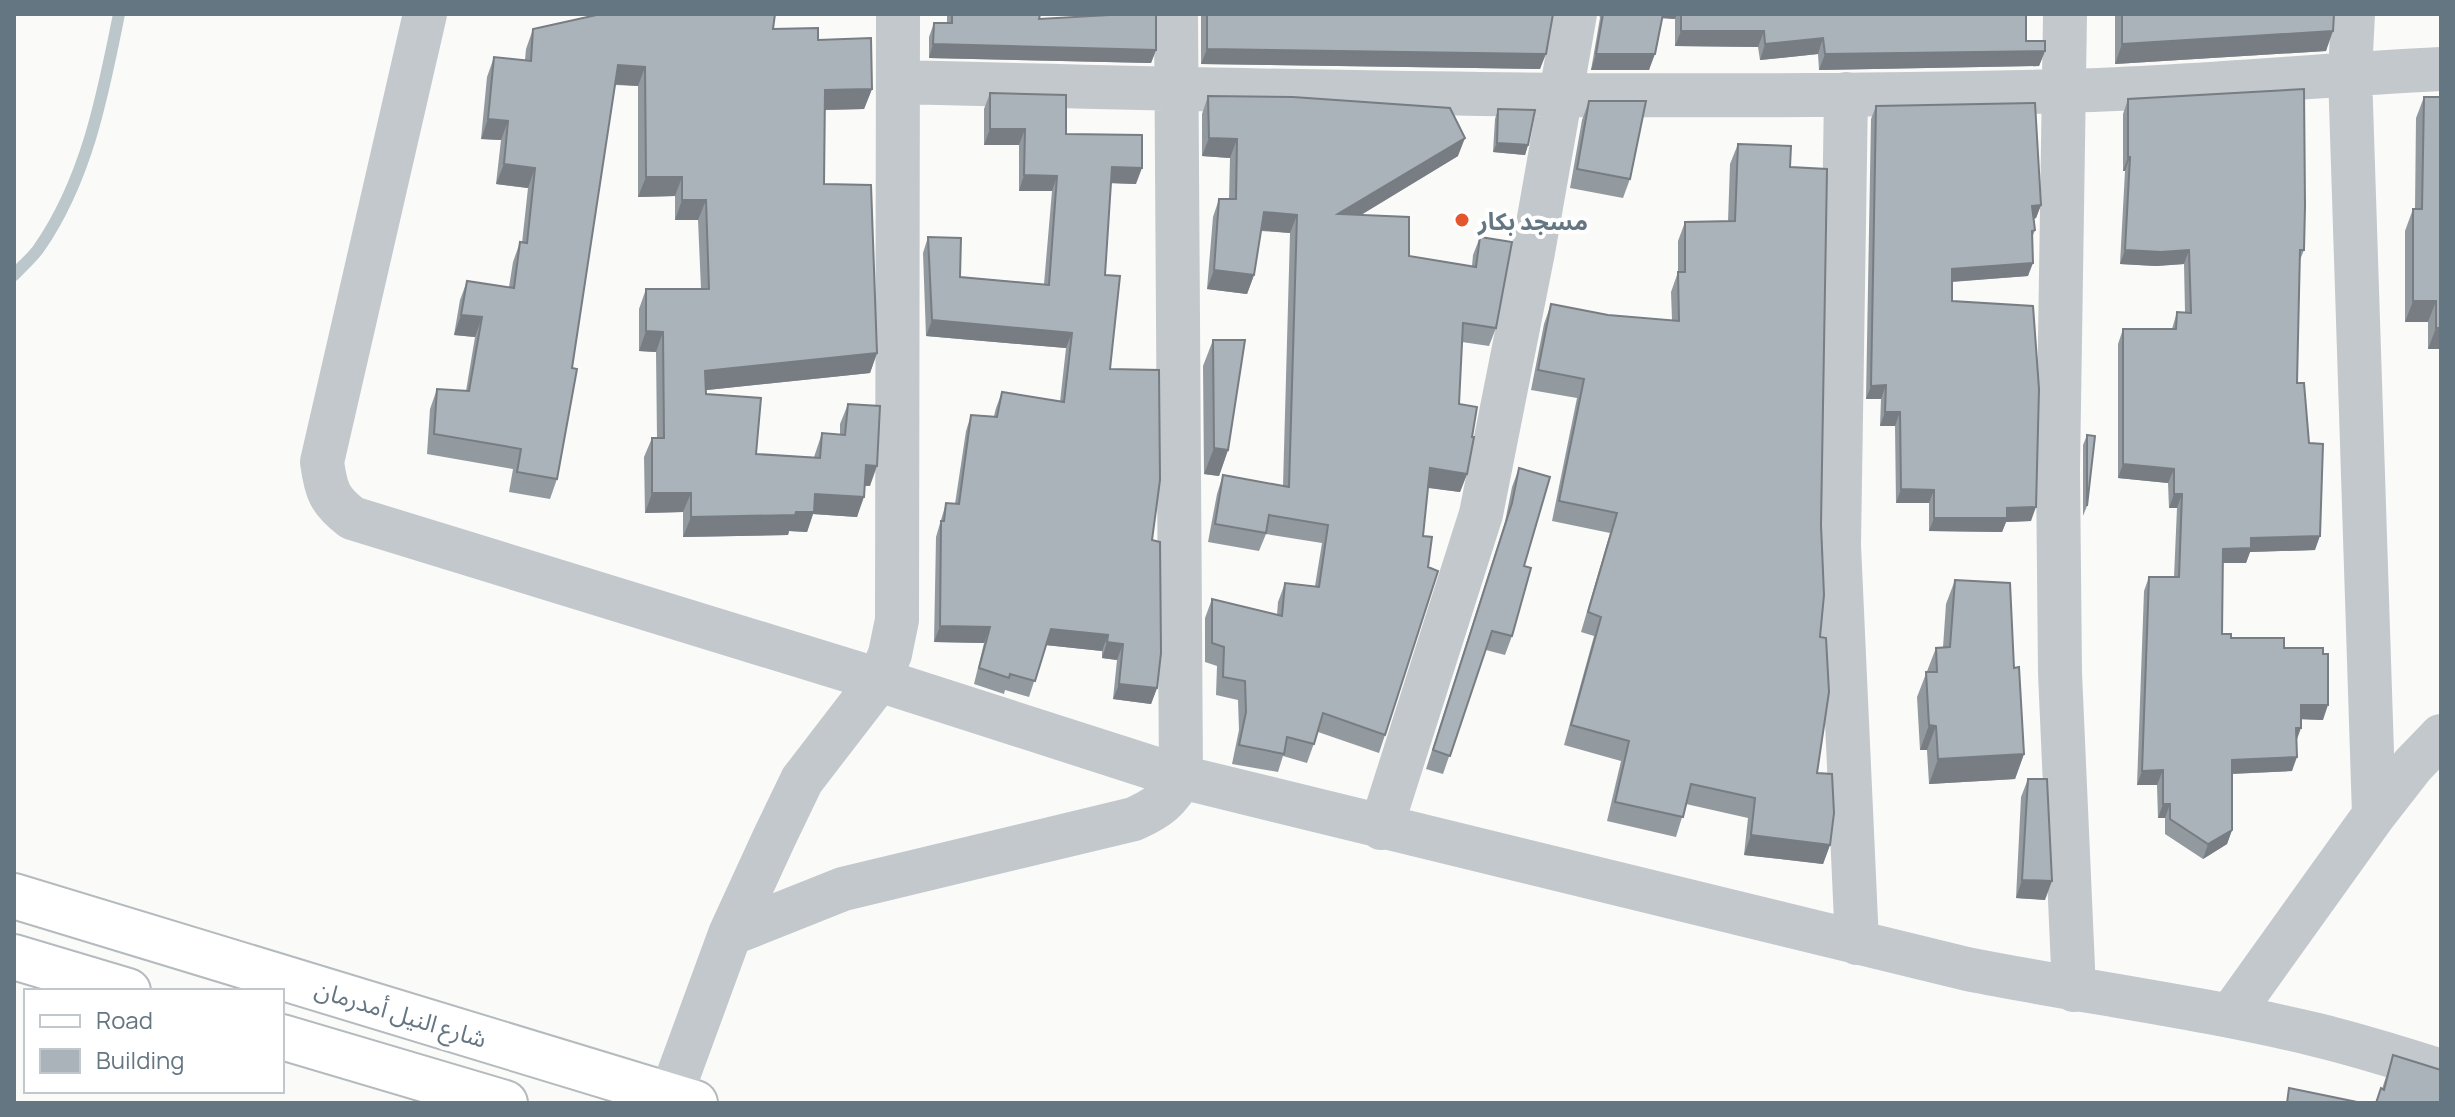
<svg xmlns="http://www.w3.org/2000/svg" width="2455" height="1117" font-family="Manrope,'Noto Sans Arabic',sans-serif">
  <style>
    .lines { fill: none; stroke-linecap: round; stroke-linejoin: round }
    .stream { stroke: #bbc7cb; stroke-width: 12 }
    .major-casing { stroke: #b5babe; stroke-width: 48 }
    .minor { stroke: #c3c8cc; stroke-width: 44 }
    .major { stroke: #fff; stroke-width: 44 }
    .wall { fill: #929a9f }
    .shaded-wall { fill: #777d82 }
    .building { fill: #aab3b9; stroke: #777d82; stroke-width: 2 }
    .poi-dot { fill: #e4572e; stroke: #fff; stroke-width: 3 }
    .labels { text-anchor: middle; dominant-baseline: central; stroke-width: 8; stroke-linejoin: round; paint-order: stroke }
    .poi-label { font-size: 24px; font-weight: bold; fill: #657683; stroke: #fff; text-anchor: start }
    .street-label { font-size: 24px; fill: #657683; stroke: #fff }
  </style>
  <rect width="100%" height="100%" fill="#fafaf8"/>
  <g class="lines">
    <path class="stream" d="M14,275C22,266 33,257 39,248C87,179 103,94 119,14"/>
    <defs>
      <path id="major" d="M14,896L695,1103
        M14,957L128,991
        M282,1037L505,1103"/>
    </defs>
    <use href="#major" class="major-casing"/>
    <path class="minor" d="M425,14L322,462C326,491 329,500 352,518L879,680L1181,777L1967,969C2083,992 2202,1007 2317,1035C2359,1045 2400,1058 2441,1071
      M2065,14L2058,470L2060,673L2074,990
      M2353,14L2350,73L2374,815
      M898,82C1285,92 1674,101 2062,91C2188,88 2314,75 2441,69
      M1846,94L1839,545L1857,943
      M1381,828L1481,514L1533,252L1575,14
      M730,934L843,889L1134,819C1158,808 1169,800 1181,777L1176,14
      M2230,1016L2374,815L2413,765L2441,736
      M671,1095L730,934L775,836L802,780L879,680L890,654L897,620L898,14"/>
    <use href="#major" class="major"/>
  </g>
  <path class="wall" d="M947,14H1040L1039,19L1156,50L1151,63L929,58V37L934,23H947Z
    M1201,14H1553L1540,69L1201,64Z
    M1599,14H2026V41L2045,51L2039,66L1819,70L1818,54L1760,60L1758,47L1675,46V19L1662,18L1649,70H1591L1600,18Z
    M2115,14H2334L2326,51L2115,64Z
    M533,29H773L818,40L872,89L864,109L825,110L824,184L877,353L870,373L706,390V394L756,454L814,457L822,433L840,435V424L848,404L870,486H865L857,517L813,514L807,532L789,531L788,535L683,537V512L645,513L644,457L652,438H657L656,352L639,351V309L646,289H701L698,220H675V196L638,197V86L615,85L572,368L557,479L550,499L509,492L513,469L427,454L430,409L437,389L466,391L475,337L454,335L460,300L467,281L509,287L513,262L520,242L522,243L528,188L496,184L501,140L481,139L487,77L494,57L525,60L526,49Z
    M990,93L1066,134L1136,184L1111,183L1105,275L1110,369L1152,540L1157,688L1151,704L1113,699L1117,660L1102,658V651L1046,645L1029,697L1005,690L1004,694L974,684L984,643L934,642L936,537L946,503L955,504L966,431L971,415L994,416L996,408L1002,392L1060,402L1066,348L926,336L923,253L928,237L960,277L1044,284L1052,191H1019V145H984V109Z
    M1208,96L1458,156L1361,215L1409,256L1472,266L1473,255L1480,237L1496,328L1489,346L1462,342L1459,404L1467,474L1460,492L1428,488L1385,735L1379,753L1318,732L1307,763L1283,756L1278,772L1232,764L1239,730L1238,700L1216,695L1217,666L1205,662V618L1212,599L1277,615L1278,602L1285,583L1315,586L1322,543L1266,534L1259,551L1208,542L1217,494L1223,475L1283,486L1290,233L1261,231L1254,275L1247,294L1207,289L1213,217L1219,199H1229L1230,158L1202,156V114Z
    M2424,97L2441,349H2428V322H2405V231L2413,209H2415L2416,118Z
    M2128,99L2304,250L2300,260L2297,383L2315,550L2250,552L2246,563H2223L2222,634L2231,638L2284,648L2323,720L2301,719L2296,741L2292,771L2232,774V830L2227,844L2203,859L2165,834V818H2158L2157,785H2137L2144,591L2149,577H2174L2177,508H2169L2168,483L2118,478V344L2123,329H2172L2177,312H2185L2184,264L2156,266L2120,264L2125,171H2123V114Z
    M1589,101L1630,179L1623,198L1570,188L1582,120Z
    M1876,106L2041,205L2036,218L2034,219L2035,230L2032,238L2028,276L1952,282V301L2031,521L2006,522L2002,532L1929,531V503H1896L1895,426H1880L1881,399H1866L1871,119Z
    M1498,109L1528,145L1525,155L1493,152L1495,119Z
    M1738,144L1790,167L1820,637L1817,773L1830,845L1823,864L1744,855L1748,818L1686,804L1676,837L1607,821L1621,761L1564,745L1594,636L1581,632L1610,533L1552,521L1577,398L1531,390L1544,324L1551,304L1608,315L1672,320L1671,292L1678,272V241L1685,222L1728,221L1730,164Z
    M1213,340L1228,450L1219,476L1204,474L1203,366Z
    M2087,435V506L2083,516V445Z
    M1519,468L1524,566L1512,636L1505,655L1486,650L1443,774L1426,769L1505,522L1512,487Z
    M1955,580L2014,668L2024,754L2015,779L1929,784L1927,750H1920L1917,697L1936,648L1943,647L1946,604Z
    M2028,779L2045,900L2016,898L2021,797Z
    M2393,1055L2441,1103L2382,1089Z"/>
  <path class="shaded-wall" d="M1661,14H1677L1675,19L1660,18Z
    M1681,31H1764L1758,47L1675,46Z
    M2333,31L2326,51L2115,64L2122,44Z
    M1823,38L1818,54L1760,60L1765,44Z
    M933,44L1156,50L1151,63L929,58Z
    M1207,49L1546,54L1540,69L1201,64Z
    M2045,51L2039,66L1819,70L1825,54Z
    M1596,54H1655L1649,70H1591Z
    M618,65L645,67L638,86L611,84Z
    M872,89L864,109L818,110L825,90Z
    M488,119L508,121L501,140L481,139Z
    M990,129H1025L1019,145H984Z
    M1209,138L1237,139L1230,158L1202,156Z
    M1465,138L1458,156L1331,233L1338,214Z
    M1497,143L1528,145L1525,155L1493,152Z
    M2128,157H2130L2125,171H2123Z
    M504,164L535,168L528,188L496,184Z
    M1112,167L1142,168L1136,184L1107,183Z
    M1024,175L1057,176L1052,191H1019Z
    M646,177H682L675,196L638,197Z
    M682,200H706L698,220H675Z
    M2041,205L2036,218L2027,219L2032,206Z
    M1264,212L1297,215L1290,233L1257,230Z
    M2125,250H2189L2184,264L2156,266L2120,264Z
    M2033,263L2028,276L1947,282L1952,269Z
    M1214,270L1254,275L1247,294L1207,289Z
    M2413,301H2436L2428,322H2405Z
    M461,315L482,317L475,337L454,335Z
    M932,320L1072,333L1066,348L926,336Z
    M2436,328H2441V349H2428Z
    M646,331L663,332L656,352L639,351Z
    M877,353L870,373L698,391L705,371Z
    M1886,385L1881,399H1866L1871,386Z
    M1885,412H1900L1895,426H1880Z
    M1214,448L1228,450L1219,476L1204,474Z
    M2123,464L2174,469L2168,483L2118,478Z
    M866,465L877,466L870,486L859,485Z
    M1430,468L1467,474L1460,492L1423,487Z
    M1901,489L1934,490L1929,503H1896Z
    M652,493H691L683,512L645,513Z
    M815,494L864,497L857,517L813,514L807,532L789,531L788,535L683,537L691,517L796,512Z
    M2174,494H2182L2177,508H2169Z
    M2036,507L2031,521L2006,522L2002,532L1929,531L1934,518L2007,508Z
    M2320,536L2315,550L2250,552L2246,563H2217L2223,549L2251,538Z
    M940,626L990,627L984,643L934,642Z
    M1051,629L1108,635L1102,651L1045,645Z
    M1107,642L1123,644L1117,660L1102,658Z
    M1119,684L1157,688L1151,704L1113,699Z
    M2301,705H2328L2323,720L2296,719Z
    M1929,725L1936,726L1927,750H1920Z
    M2296,728H2301L2296,742Z
    M2024,754L2015,779L1929,784L1938,759Z
    M2297,757L2292,771L2227,774L2232,760Z
    M2163,770L2157,785H2137L2142,771Z
    M2163,804H2170L2165,818H2158Z
    M2232,830L2227,844L2203,859L2208,844Z
    M1751,835L1830,845L1823,864L1744,855Z
    M2022,880L2052,881L2045,900L2016,898Z"/>
  <path class="building" d="M601,14H775L773,29L818,28V40L871,38L872,89L825,90L824,184L871,185L877,353L705,371L706,394L761,398L756,454L820,458L822,433L845,435L848,404L880,406L877,466L866,465L864,497L815,494L814,512H796L795,515L691,517V493H652V438H664L663,332L646,331V289H709L706,200H682V177H646L645,67L618,65L572,368L577,369L557,479L517,472L521,449L434,434L437,389L469,391L482,317L461,315L467,281L514,288L520,242L527,243L535,168L504,164L508,121L488,119L494,57L531,61L533,29Z
    M952,14H1040L1039,19L1128,14H1156V50L933,44L934,23H952Z
    M1207,14H1553L1546,54L1207,49Z
    M1603,14H1663L1655,54H1596Z
    M1681,14H2026V41H2045V51L1825,54L1823,38L1765,44L1764,31H1681Z
    M2122,14H2334L2333,31L2122,44Z
    M2304,89L2305,206L2304,250H2300L2297,383H2304L2309,443L2323,444L2320,536L2251,538V548L2223,549L2222,634H2231V638H2284V648H2323V654H2328V705H2301V728H2296L2297,757L2232,760V830L2208,844L2170,819V804H2163V770L2142,771L2149,577H2179L2182,494H2174V469L2123,464V329H2176L2177,312L2191,313L2189,250L2161,252L2125,250L2130,157H2128V99Z
    M990,93L1066,95V134L1142,135V168L1112,167L1105,275L1120,276L1110,369L1159,370L1160,480L1152,540L1160,542L1161,653L1157,688L1119,684L1123,644L1107,642L1108,635L1051,629L1035,681L1010,674L1009,678L979,668L990,627L940,626L941,521H944L946,503L959,504L971,415L997,417L1002,392L1064,402L1072,333L932,320L928,237L961,238L960,277L1049,285L1057,176L1024,175L1025,129H990Z
    M1208,96L1293,97L1450,108L1465,138L1338,214L1409,217V256L1476,267L1480,237L1512,242L1496,328L1463,323L1459,404L1477,407L1472,437H1474L1467,474L1430,468L1423,536L1432,537L1428,567L1438,571L1385,735L1323,713L1314,744L1287,737L1284,754L1239,745L1246,712L1245,681L1223,677L1224,647L1212,643V599L1282,616L1285,583L1319,587L1328,525L1269,515L1266,533L1215,524L1223,475L1289,487L1297,215L1264,212L1254,275L1214,270L1219,199H1236L1237,139L1209,138Z
    M2424,97H2441V328H2436V301H2413V209H2422Z
    M1589,101H1646L1630,179L1577,169Z
    M2035,103L2041,205L2032,206L2035,230L2032,231L2033,263L1952,269V301L2033,306L2039,389L2036,507L2007,508V518H1934V490L1901,489L1900,412H1885L1886,385L1871,386L1876,106Z
    M1498,109L1535,110L1528,145L1497,143Z
    M1738,144L1791,146L1790,167L1827,169L1821,525L1824,595L1820,637L1826,638L1829,692L1817,773L1832,774L1834,813L1830,845L1751,835L1755,798L1691,784L1683,817L1615,802L1629,741L1571,725L1601,617L1588,612L1617,513L1559,501L1584,379L1538,370L1551,304L1608,315L1679,321L1678,272H1685V222L1735,221Z
    M1213,340H1245L1228,450L1214,448Z
    M2087,435L2095,436L2087,506Z
    M1519,468L1550,477L1524,566L1531,568L1512,636L1492,631L1450,756L1433,750L1512,503Z
    M1955,580L2010,583L2014,668L2019,667L2024,754L1938,759L1936,726L1929,725L1926,672H1937L1936,648L1950,647Z
    M2028,779H2047L2052,881L2022,880Z
    M2393,1055L2441,1070V1103H2376L2381,1088L2384,1090Z
    M2289,1088L2362,1103H2287Z"/>
  <circle class="poi-dot" cx="1462" cy="220" r="8"/>
  <g class="labels">
    <g class="poi-label">
      <text x="1478" y="220">مسجد بكار</text>
    </g>
    <g class="street-label">
      <text transform="translate(401 1013) rotate(17)">شارع النيل أمدرمان</text>
    </g>
  </g>
  <rect width="2455" height="1117" fill="none" stroke="#657683" stroke-width="32"/>
  <rect x="24" y="989" width="260" height="104" fill="#ffffff" stroke="#c1c8cd" stroke-width="2"/>
  <rect x="40" y="1015" width="40" height="12" fill="#ffffff" stroke="#c1c8cd" stroke-width="2"/>
  <text x="96" y="1029" font-size="24" fill="#657683">Road</text>
  <rect x="40" y="1049" width="40" height="24" fill="#aab3b9" stroke="#c1c8cd" stroke-width="2"/>
  <text x="96" y="1069" font-size="24" fill="#657683">Building</text>
</svg>
